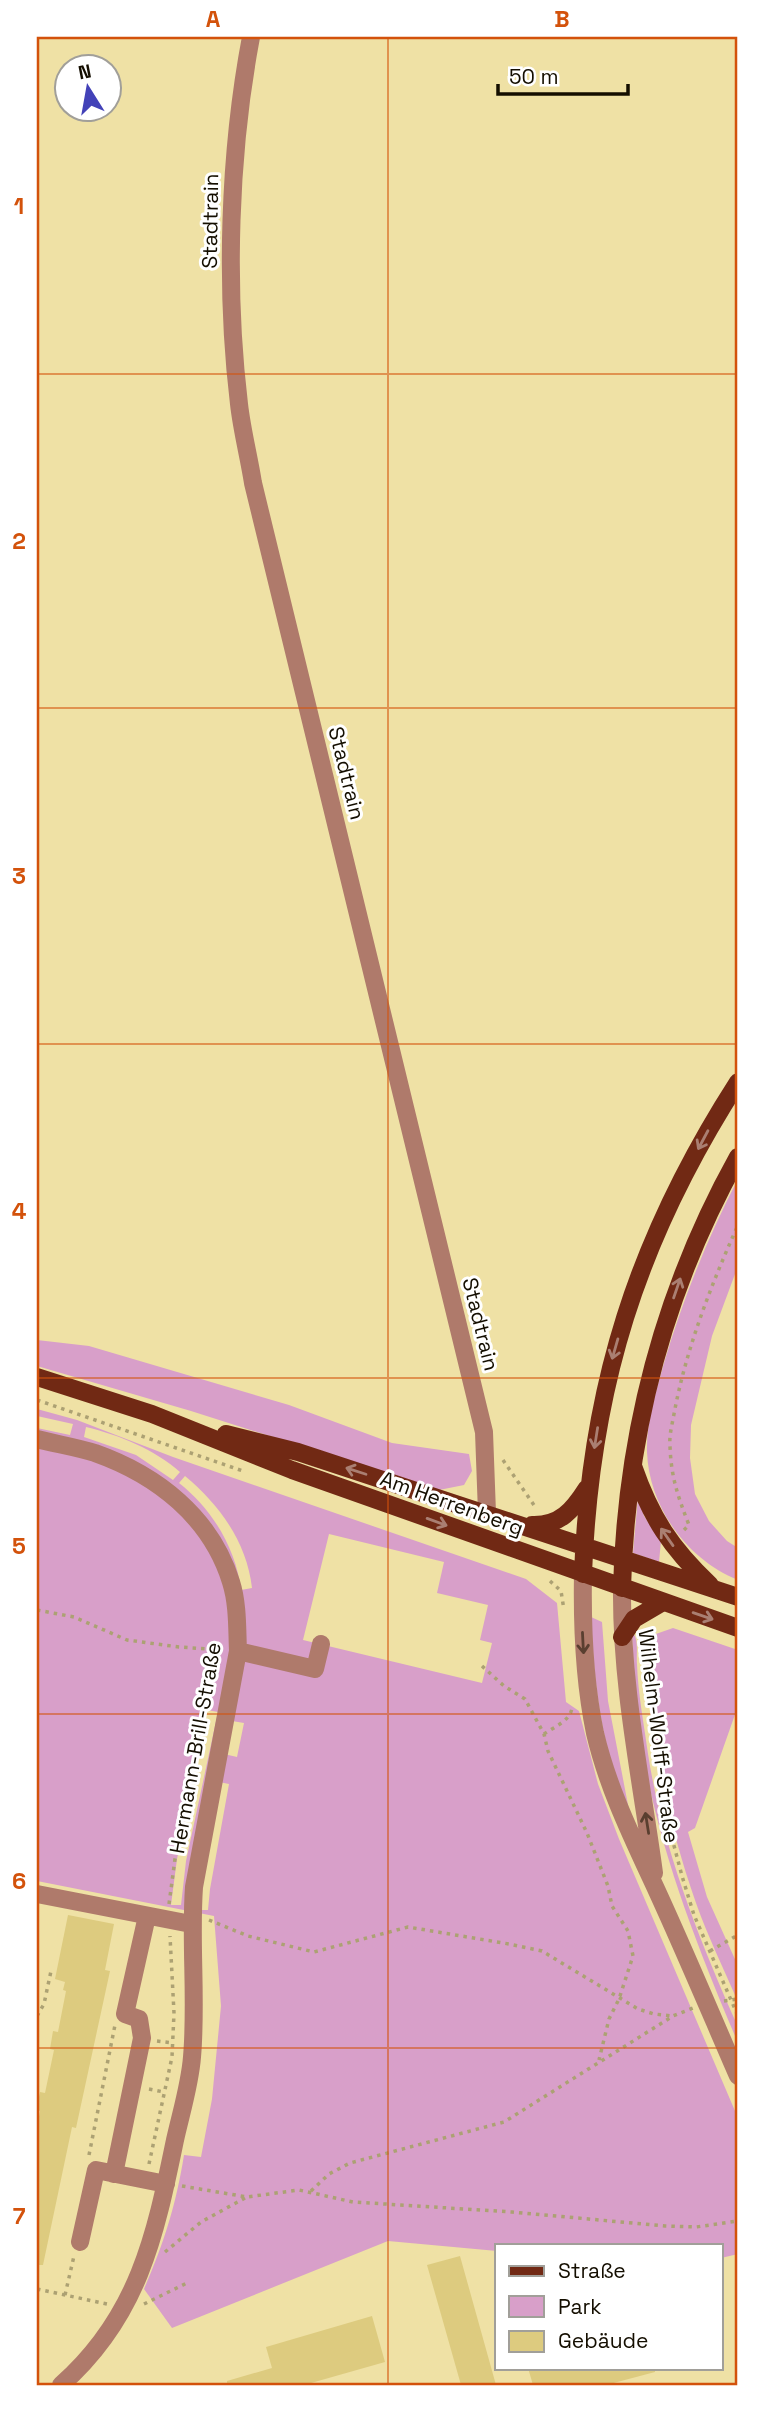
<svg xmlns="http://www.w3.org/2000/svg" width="775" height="2422" font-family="'Space Grotesk',sans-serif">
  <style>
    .green { fill: #d89fc9; fill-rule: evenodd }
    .building { fill: #ddcb7f }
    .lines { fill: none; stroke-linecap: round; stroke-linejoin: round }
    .path { stroke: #aca173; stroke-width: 3.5; stroke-dasharray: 3.5 5; stroke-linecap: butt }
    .minor { stroke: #af7a6b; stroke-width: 18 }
    .major { stroke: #712914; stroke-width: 18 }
    .oneway { stroke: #aa7f72 }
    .oneway2 { stroke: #5a3f30 }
    .grid { fill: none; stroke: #d3520b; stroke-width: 2; stroke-opacity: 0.55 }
    .labels { text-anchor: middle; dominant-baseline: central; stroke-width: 6; stroke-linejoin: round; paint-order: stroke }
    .street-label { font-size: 21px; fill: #140e00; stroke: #fff }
    .neatline { fill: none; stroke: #d3520b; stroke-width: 2.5 }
    .grid-label { font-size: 23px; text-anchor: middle; font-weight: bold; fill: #d3520b }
  </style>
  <rect width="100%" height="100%" fill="#efe1a5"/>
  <path class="green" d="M738,1179V1266L712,1336L691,1425L690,1458L695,1494L709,1521L727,1541L738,1548V1580C688,1560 649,1508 647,1452C646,1422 656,1392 664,1363C683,1299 707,1239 738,1179Z
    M37,1340L89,1346L289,1405L392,1443L469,1454L472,1471L464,1485L439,1490L191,1411L37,1366Z
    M37,1409L77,1420L173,1457L526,1579L557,1603L566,1702L579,1711L598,1784L619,1839L738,2118V2254L721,2258V2245H497V2251L388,2241L172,2328L144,2289C164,2243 176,2205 184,2155L201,2157L212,2099L221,2006L214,1916L37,1881V1428L70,1435L73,1424L37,1416ZM86,1427C119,1435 154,1449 180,1472L173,1480L136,1455L84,1437ZM185,1476C220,1505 247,1543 252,1588L241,1590C236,1548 212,1509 179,1483ZM329,1534L444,1562L437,1593L488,1605L480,1640L492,1643L482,1683L303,1640ZM207,1710L218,1712L186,1861L181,1905H171L177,1859ZM232,1721L244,1723L237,1757L224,1754ZM219,1782L229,1784L210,1889L208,1910H196Z
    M638,1497L644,1516L661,1541L659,1562L633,1553Z
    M591,1617L602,1622L608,1701L629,1810C601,1749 594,1683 591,1617Z
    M673,1628L738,1650V1706L695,1828L688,1832L707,1897L738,1966V2002C724,1969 708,1937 696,1903C667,1820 649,1734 645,1646L653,1635Z
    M633,1633C639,1640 636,1654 637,1664C638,1694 644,1724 648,1754C663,1850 699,1939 738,2027V2043C694,1939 653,1835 638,1722C634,1694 634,1665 632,1637Z"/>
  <path class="building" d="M68,1915L114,1924L105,1970L110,1971L76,2128L72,2127L43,2265H37V2127L40,2111L37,2110V2107L40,2092L45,2093L54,2050L50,2049L53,2031L58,2032L66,1991L63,1990L65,1982L55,1979Z
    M460,2256L496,2385H461L427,2265Z
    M372,2316L385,2362L304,2385H227V2381L272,2368L266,2347Z
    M528,2368H655V2372L606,2385H533Z"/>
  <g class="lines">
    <path class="path" d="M37,1400L243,1471
      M503,1460L536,1508
      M684,1530L689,1525C678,1497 671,1477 670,1446C669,1436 672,1425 674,1414C686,1349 711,1285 738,1225
      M550,1581L561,1591L564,1610
      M37,1610L74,1617L127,1640L179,1647L222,1650
      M482,1666L504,1686L525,1699L544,1734L548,1751L587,1833L608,1886L612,1906L628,1931L633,1956L619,1999L609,2019L599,2060
      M544,1734C554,1727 570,1721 572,1708
      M663,1804L682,1876L694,1915L738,2016
      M169,1904L175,1859L204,1708L210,1705
      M209,1920L248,1936L314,1952L408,1927L509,1944L542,1951L638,2009L654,2014L673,2016
      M710,1951L738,1935
      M724,2001L738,1999
      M37,2016L44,2004L51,1971
      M157,2041L173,2043
      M149,2089L164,2092
      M89,2155L115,2025
      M149,2164L172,2057L174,2013L170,1936
      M182,2186L247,2197L299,2190L353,2202L512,2212L665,2226L696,2227L738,2221
      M311,2191L329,2174L350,2163L504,2122L673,2016L693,2008
      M165,2252L201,2222L245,2198
      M37,2289L107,2304
      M65,2295L74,2256
      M144,2304L189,2282"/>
    <path class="minor" d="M251,37C229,153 225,287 239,404C242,431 249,457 253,483L484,1432L487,1513
      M37,1439C56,1444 76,1447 95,1453C157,1475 211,1517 231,1582C238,1604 237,1629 238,1651L194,1887C190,1943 197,2000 192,2057C190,2084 181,2113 175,2140C155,2237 138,2317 61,2385
      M583,1574C582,1628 584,1680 595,1733C608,1789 633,1839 657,1891C685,1952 711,2014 738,2076
      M622,1588C621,1684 641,1778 654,1873
      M238,1651L315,1669L321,1644
      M37,1894L191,1924
      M114,2174L142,2038L139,2019L125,2014L147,1916
      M80,2242L96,2170L166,2184"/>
    <path class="major" d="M37,1377L152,1414L292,1470L738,1628
      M226,1434L298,1452L738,1597
      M633,1466C651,1518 671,1548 710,1585
      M532,1525C560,1526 573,1510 587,1488
      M583,1574C590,1388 637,1239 738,1082
      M622,1588C626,1436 664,1290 738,1157
      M622,1637L634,1619L663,1602"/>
  </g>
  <defs><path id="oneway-shaft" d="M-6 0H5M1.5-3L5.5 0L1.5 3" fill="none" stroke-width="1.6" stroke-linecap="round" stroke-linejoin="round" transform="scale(1.75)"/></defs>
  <g class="oneway">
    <use href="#oneway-shaft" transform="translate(703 1140) rotate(118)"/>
    <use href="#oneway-shaft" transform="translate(677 1288) rotate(-71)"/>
    <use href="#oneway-shaft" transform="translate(615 1349) rotate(106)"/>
    <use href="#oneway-shaft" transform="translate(596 1438) rotate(99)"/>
    <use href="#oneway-shaft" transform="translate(356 1471) rotate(-162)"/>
    <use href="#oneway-shaft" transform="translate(437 1522) rotate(20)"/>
    <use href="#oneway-shaft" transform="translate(667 1537) rotate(-125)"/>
    <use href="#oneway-shaft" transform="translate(703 1616) rotate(19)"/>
  </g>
  <g class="oneway2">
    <use href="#oneway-shaft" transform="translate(583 1643) rotate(87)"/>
    <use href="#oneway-shaft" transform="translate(647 1823) rotate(-99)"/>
  </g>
  <path class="grid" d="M388,37V2385M37,374H738M37,708H738M37,1044H738M37,1378H738M37,1714H738M37,2048H738"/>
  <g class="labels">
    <g class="street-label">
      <text transform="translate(210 221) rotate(-89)">Stadtrain</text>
      <text transform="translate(347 773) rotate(76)">Stadtrain</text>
      <text transform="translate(481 1324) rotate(76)">Stadtrain</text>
      <text transform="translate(452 1503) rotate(20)">Am Herrenberg</text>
      <text transform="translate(659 1736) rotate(83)">Wilhelm-Wolff-Straße</text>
      <text transform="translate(195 1748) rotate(-80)">Hermann-Brill-Straße</text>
    </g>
  </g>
  <rect width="775" height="2422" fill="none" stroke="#ffffff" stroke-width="77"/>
  <rect x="495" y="2244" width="228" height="126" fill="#ffffff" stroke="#a19f99" stroke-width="2"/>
  <rect x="509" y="2266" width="35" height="10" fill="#712914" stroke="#a19f99" stroke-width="2"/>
  <text x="558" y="2278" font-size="21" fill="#140e00">Straße</text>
  <rect x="509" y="2296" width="35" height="21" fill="#d89fc9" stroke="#a19f99" stroke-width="2"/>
  <text x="558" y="2314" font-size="21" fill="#140e00">Park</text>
  <rect x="509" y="2331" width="35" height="21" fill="#ddcb7f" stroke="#a19f99" stroke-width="2"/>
  <text x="558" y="2348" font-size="21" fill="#140e00">Gebäude</text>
  <g transform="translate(88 88) rotate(349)"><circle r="33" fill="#ffffff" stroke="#a19f99" stroke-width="2"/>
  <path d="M0-5L12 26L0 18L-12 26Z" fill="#4342b8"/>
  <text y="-10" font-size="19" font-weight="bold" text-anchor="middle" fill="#140e00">N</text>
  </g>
  <path d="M498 84v10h130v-10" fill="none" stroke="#140e00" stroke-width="3.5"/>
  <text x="509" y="84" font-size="21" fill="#140e00" stroke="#ffffff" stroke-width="5" paint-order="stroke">50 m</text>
  <rect x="38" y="38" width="698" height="2346" class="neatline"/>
  <g class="grid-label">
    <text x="213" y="27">A</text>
    <text x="562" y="27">B</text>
    <text x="19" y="214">1</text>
    <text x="19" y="549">2</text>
    <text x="19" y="884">3</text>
    <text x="19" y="1219">4</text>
    <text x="19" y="1554">5</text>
    <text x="19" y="1889">6</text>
    <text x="19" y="2224">7</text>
  </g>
</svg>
